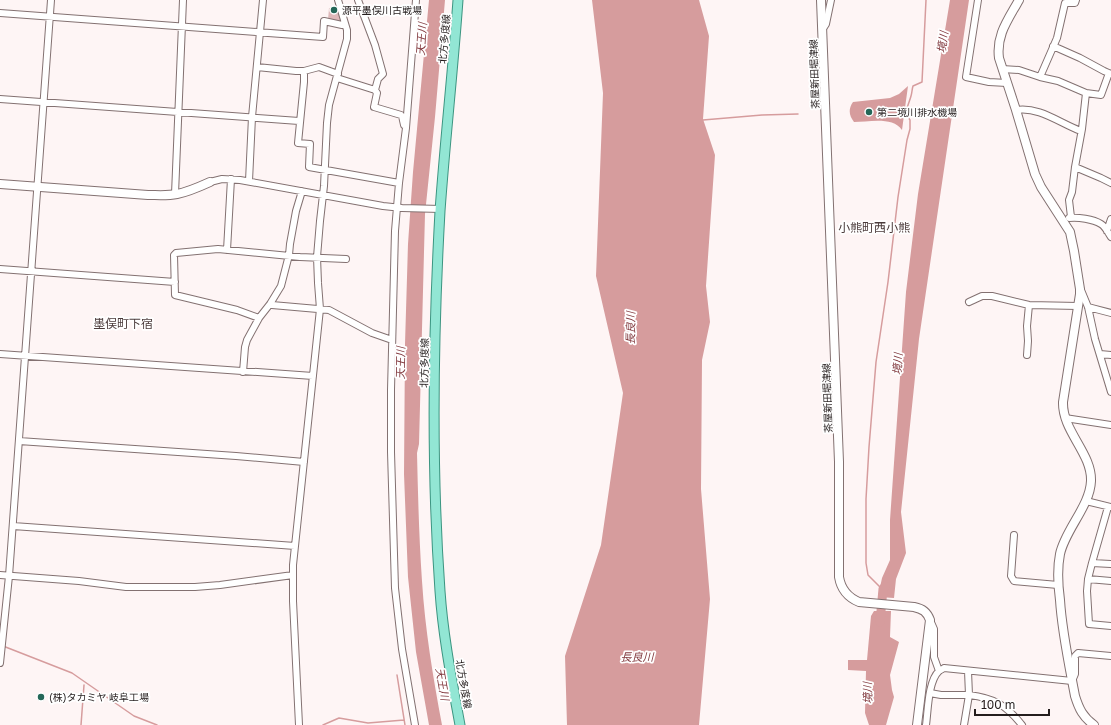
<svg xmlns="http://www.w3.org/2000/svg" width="1111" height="725" font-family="'Golos Text','Noto Sans JP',sans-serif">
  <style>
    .green { fill: #deb9ba }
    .water { fill: #d69c9d }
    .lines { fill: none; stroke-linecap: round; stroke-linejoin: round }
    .stream { stroke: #d69c9d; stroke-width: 1.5 }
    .river { stroke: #d69c9d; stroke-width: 9 }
    .street-casing { stroke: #837171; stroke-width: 8 }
    .secondary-casing { stroke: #837171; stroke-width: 10 }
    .primary-casing { stroke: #3c9581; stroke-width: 11 }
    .street { stroke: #fff; stroke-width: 6 }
    .secondary { stroke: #fff; stroke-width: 8 }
    .primary { stroke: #92e6d4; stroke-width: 9 }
    .poi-dot { fill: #246758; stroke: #fff; stroke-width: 1.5 }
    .labels { text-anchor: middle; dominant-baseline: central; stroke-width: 3.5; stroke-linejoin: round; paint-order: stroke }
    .poi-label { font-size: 10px; fill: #241d1d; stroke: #fff; text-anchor: start }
    .street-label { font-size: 10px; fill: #241d1d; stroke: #fff }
    .water-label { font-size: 11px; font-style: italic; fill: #823a3f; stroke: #fff }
    .quarter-label { font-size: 12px; fill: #4b3b3b; stroke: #fff }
  </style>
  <rect width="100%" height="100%" fill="#fef5f5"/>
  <path class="green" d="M329,8H338L342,23L328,20Z"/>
  <path class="water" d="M429,0H445L435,117L425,214L419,444L417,453C418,495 419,538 422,581C425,629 433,677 442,725H429L416,652L408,577L404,474L405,344L408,244L413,172Z
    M592,0H699L709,36L703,119L715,155L706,286L710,322L702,360L701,489L710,599L699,725H567L565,656L601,545L623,393L596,276L603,93Z
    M950,0H969L919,339L901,512L906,553L896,579L894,598L878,597L882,578L890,560V520L906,292L918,194Z
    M908,86L902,130C893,116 868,122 854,122C849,116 848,109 853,102L890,98L899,94Z
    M874,611H891L890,637L899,642L890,675L892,690L894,697L886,725H869L865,713L866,671L848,670V660H867L871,616Z"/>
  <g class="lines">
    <path class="stream" d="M703,120L762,115L798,114
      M881,588L868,575L866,563V499L869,447L876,362L888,282L898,197L907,140L910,129V120C903,112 909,104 911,96C912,93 912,89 913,86L922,82L926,0
      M3,646L72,673L134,716L157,725
      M397,675L405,725
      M81,725L84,685
      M323,725L339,718L368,723L404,720"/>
    <path class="river" d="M880,622L883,589L885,586"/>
    <defs>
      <path id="street" d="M358,0L375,45L383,74L378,79L375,90
        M978,0L966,77L989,82L1007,83
        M0,13L323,37L324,21L342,25H345
        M822,29L824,27L826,24L831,0
        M1053,46L1080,58L1104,71L1111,74
        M257,67L296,71H304L319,67L338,74
        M1002,69L1019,70L1040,77L1058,81L1086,93L1082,129L1075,167L1072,192L1069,200L1071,217
        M304,71V82L298,143L310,144L309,167L399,183
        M1040,77L1057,38L1065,3H1075L1076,0
        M337,78L375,90L377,93L374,107L401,115L402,116L404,125
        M1086,93L1101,95L1109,73
        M0,99L299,121
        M1016,110C1039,106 1061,124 1081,131
        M1075,167L1101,178L1111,183
        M249,181L252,117L263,0
        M210,182L222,179L240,180L383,206L402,208L441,209
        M175,194L183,0
        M1069,218C1078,217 1093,219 1101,224C1106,227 1108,233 1111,237
        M1107,231L1111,219
        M227,250L231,179
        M0,269L175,282
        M1081,290L1088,307L1095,339L1111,392
        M969,302L982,296H992L1029,305L1078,306
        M270,304L272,305L329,310L372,333L392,340
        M1088,307L1111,313
        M259,318L237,310L175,295L174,255L176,253L218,249L300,257L346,259
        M0,354L313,376
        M1100,354L1111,355
        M1027,355L1028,341L1027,326L1029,305
        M243,372L245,347L247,340L259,318L270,304L281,286L289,255L290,244L296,211L302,191
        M1065,418L1111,425
        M19,441L236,456L304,462
        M1086,501L1111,507
        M1108,507L1092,563L1088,579L1087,591L1089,624L1111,626
        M13,526L295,546
        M1014,535L1011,576L1014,581L1058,585
        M1092,563L1111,564
        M0,575L79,581L126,587H195L220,585L293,575
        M1088,579L1111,581
        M930,620L934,629V657L939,671
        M0,663L9,576L51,0
        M968,671L969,695C994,698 1006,705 1022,725
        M930,693L941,695H969L964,725
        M299,725L293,601V565L320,309L318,283L317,257L320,221L324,186L327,123L329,105L347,39V30L338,0
        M415,725L402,649L395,588L391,452V390L395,231L399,183L406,128L416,0
        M926,725C928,711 928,681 939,671C940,670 943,669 944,668L1072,681L1075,674V656L1078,653L1111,656"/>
      <path id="secondary" d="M821,0L839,462V577C841,589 847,597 859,602L914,607C923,609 927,612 930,620L917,725
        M1019,0C1008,20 996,35 999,58L1016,110L1035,174L1041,187L1070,232L1074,251L1080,289V294L1063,402C1062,431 1092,453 1091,481C1090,506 1065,530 1060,554C1057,569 1058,585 1060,600C1062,632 1069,664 1075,696C1079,709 1083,717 1094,725
        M0,184L148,195C157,195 167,196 177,194C188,192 199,187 210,182"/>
      <path id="primary" d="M458,0C453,70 445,141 440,211C433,338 431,465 440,591C443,636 452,681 460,725"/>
    </defs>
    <use href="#street" class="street-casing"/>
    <use href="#secondary" class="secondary-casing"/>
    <use href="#primary" class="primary-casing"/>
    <use href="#street" class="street"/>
    <use href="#secondary" class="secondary"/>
    <use href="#primary" class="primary"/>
  </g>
  <g class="poi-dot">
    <circle cx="334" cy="10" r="4"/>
    <circle cx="869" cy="112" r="4"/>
    <circle cx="41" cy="697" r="4"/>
  </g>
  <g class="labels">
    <g class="poi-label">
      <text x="342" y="10">源平墨俣川古戦場</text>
      <text x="877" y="112">第二境川排水機場</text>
      <text x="49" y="697">(株)タカミヤ 岐阜工場</text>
    </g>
    <g class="street-label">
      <text transform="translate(444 39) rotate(-85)">北方多度線</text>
      <text transform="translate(814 74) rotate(-92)">茶屋新田堀津線</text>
      <text transform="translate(424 363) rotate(-89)">北方多度線</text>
      <text transform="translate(827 398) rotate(-92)">茶屋新田堀津線</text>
      <text transform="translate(464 684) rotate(80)">北方多度線</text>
    </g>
    <g class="water-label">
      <text transform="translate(421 39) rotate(-86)">天王川</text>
      <text transform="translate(942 42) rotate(-82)">境川</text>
      <text transform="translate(630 328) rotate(-89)">長良川</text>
      <text transform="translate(400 363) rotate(-89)">天王川</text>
      <text transform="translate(897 364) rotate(-86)">境川</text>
      <text x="637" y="656">長良川</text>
      <text transform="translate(443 684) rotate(80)">天王川</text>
      <text transform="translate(867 693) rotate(-91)">境川</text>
    </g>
    <g class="quarter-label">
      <text x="874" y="227">小熊町西小熊</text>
      <text x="123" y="323">墨俣町下宿</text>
    </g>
  </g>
  <path d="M975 709v6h74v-6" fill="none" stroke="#241d1d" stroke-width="2"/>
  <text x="981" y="709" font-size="12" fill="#241d1d" stroke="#ffffff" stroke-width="3" paint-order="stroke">100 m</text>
</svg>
